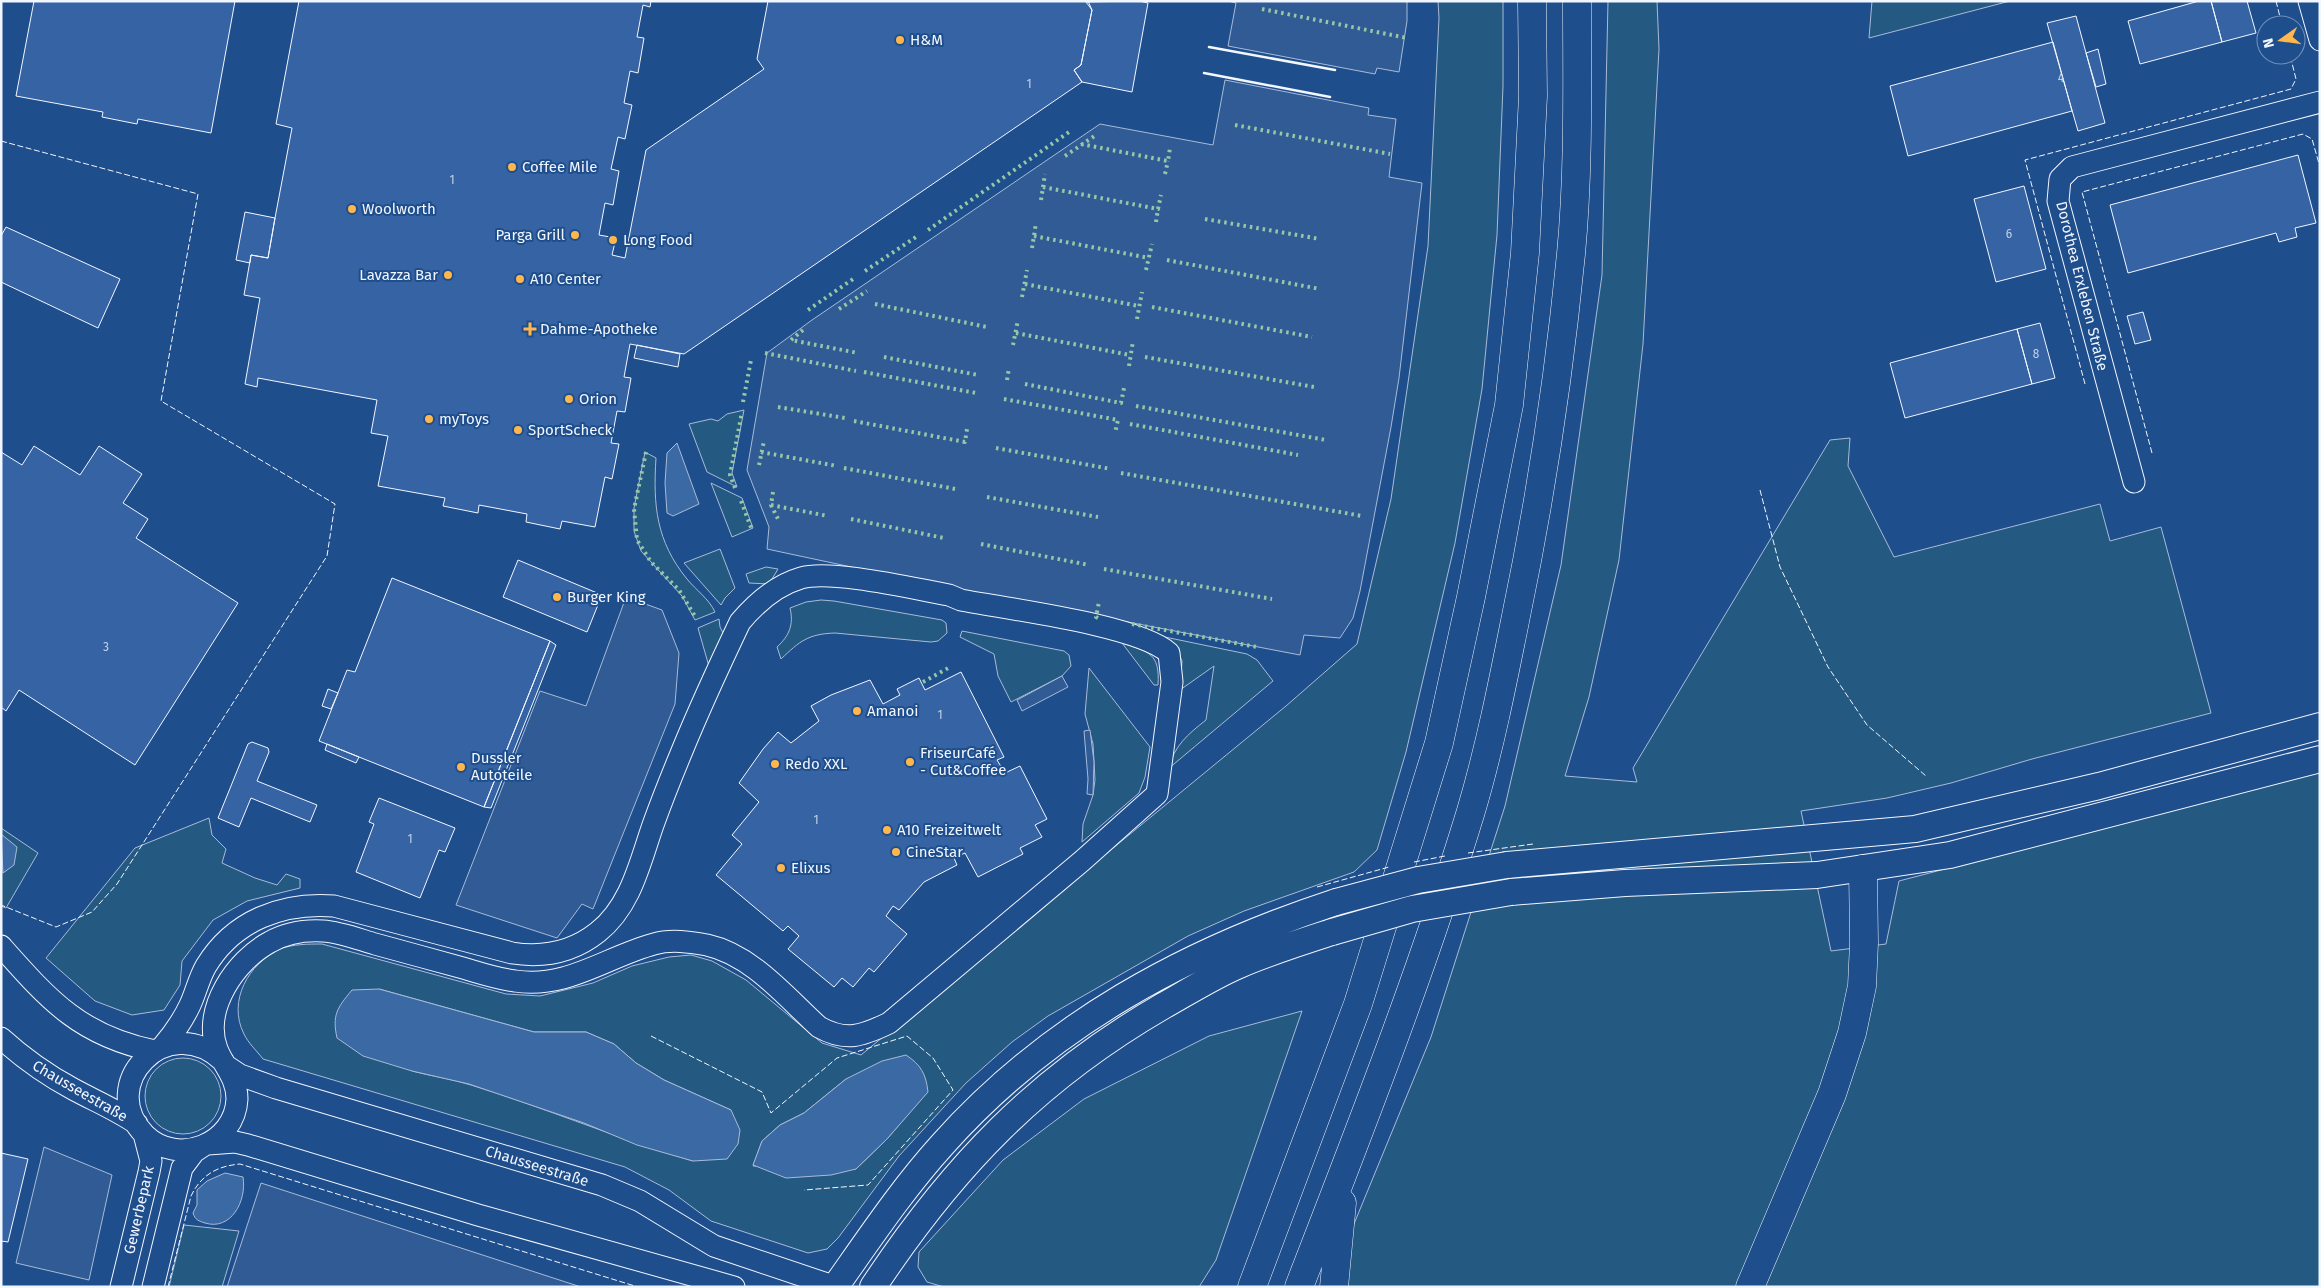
<svg xmlns="http://www.w3.org/2000/svg" width="2321" height="1288" font-family="'Fira Sans',sans-serif">
  <style>
    .green { fill: #245a82; stroke: #a8bbd7; fill-rule: evenodd }
    .parking { fill: #305b95; stroke: #a8bbd7 }
    .water { fill: #3b69a3; stroke: #a8bbd7 }
    .building { fill: #3563a3; stroke: #f2f6ff }
    .lines { fill: none; stroke-linecap: round; stroke-linejoin: round }
    .minor-casing { stroke: #f2f6ff; stroke-width: 23 }
    .major-casing { stroke: #f2f6ff; stroke-width: 28 }
    .highway-casing { stroke: #f2f6ff; stroke-width: 29 }
    .minor { stroke: #1f4e8c; stroke-width: 21 }
    .major { stroke: #1f4e8c; stroke-width: 26 }
    .highway { stroke: #1f4e8c; stroke-width: 28 }
    .major-bridge-casing { stroke: #f2f6ff; stroke-width: 28; stroke-linecap: butt }
    .major-bridge { stroke: #1f4e8c; stroke-width: 26 }
    .hedge { stroke: #97c8a6; stroke-width: 4; stroke-dasharray: 2.5 4; stroke-linecap: butt }
    .fence { stroke: #f2f6ff; stroke-width: 1; stroke-dasharray: 6 2.5; stroke-linecap: butt }
    .wall { stroke: #f2f6ff; stroke-width: 2.5 }
    .poi-dot { fill: #ffb74d; stroke: #1f4e8c; stroke-width: 2 }
    .labels { text-anchor: middle; dominant-baseline: central; stroke-width: 4; stroke-linejoin: round; paint-order: stroke }
    .number-label { font-size: 12px; fill: #c3d1e8 }
    .poi-label { font-size: 15px; fill: #f2f6ff; stroke: #1f4e8c; text-anchor: start }
    .street-label { font-size: 15px; fill: #f2f6ff; stroke: #1f4e8c }
  </style>
  <rect width="100%" height="100%" fill="#1f4e8c"/>
  <path class="green" d="M1438,1H1503V86L1497,235L1482,389L1455,543L1406,752L1377,850L1354,872L1244,911L1188,936L1048,1016L1012,1042L966,1083L899,1156L838,1238L827,1249L808,1253L711,1221L669,1190L625,1167L263,1059C257,1051 248,1043 244,1034C227,1001 249,963 280,949C293,944 309,944 322,944L506,994L540,996L593,983L632,966L669,957L691,955L712,961L746,980L822,1043L861,1055L1286,706L1357,644L1391,499L1428,246L1439,18ZM379,989L534,1032H586L614,1044L636,1063L664,1080L731,1110L693,1161C618,1139 546,1108 471,1085C452,1079 431,1076 412,1071ZM846,1079L927,1092L887,1139L856,1169L753,1166L762,1141L780,1125L804,1113Z
    M1608,1H1657L1659,49L1643,344L1619,560L1589,697L1565,776L1637,782L1633,768L1830,440L1850,438L1848,466L1894,557L2100,504L2110,541L2161,527L2211,713L2032,759L1951,783L1887,798L1801,811L1831,951L1886,944L1899,881L2320,771V1287H1328L1431,1037L1505,806L1561,565L1602,275Z
    M1872,1H2010L1869,38Z
    M744,410L732,473L737,487L707,472L689,424L711,419L718,421L727,414Z
    M645,452L656,458C653,505 656,541 687,579C696,590 709,599 715,612L695,620L682,596L641,551L634,531V508Z
    M711,483L742,498L753,528L732,537Z
    M720,549L735,588L725,598L721,605L684,563Z
    M766,567L778,569L769,584L749,583L746,574Z
    M821,600L834,601L942,620L946,623L947,633L938,641L931,642L835,633C808,634 800,641 781,659L777,647C789,636 794,625 790,608L806,602Z
    M719,619L720,627L725,637L710,670L698,628Z
    M962,631L1064,651L1069,655L1071,666L1062,676L1011,702L998,676L994,654L960,637Z
    M1160,636L1247,654L1257,660L1273,681L1168,769C1175,745 1187,735 1206,720L1214,666L1180,690L1182,661L1179,654Z
    M1122,643C1149,652 1160,653 1158,685H1154Z
    M1089,668L1150,747L1145,777L1139,793L1082,842L1083,824L1093,795L1095,780L1093,744L1085,714Z
    M209,818L212,835L226,849L222,863L255,878L277,885L286,874L300,879V888L247,901L213,920L182,961L180,985L164,1010L132,1015L95,1001L46,958L135,848Z
    M1,828L38,853L6,908L1,906Z
    M1302,1011L1216,1260L1199,1287H944L927,1282L918,1267L919,1252L1003,1160L1084,1099L1209,1036Z
    M145 1096a38 38 0 1 1 76 0a38 38 0 1 1-76 0Z
    M184,1225L239,1231L222,1287H169Z"/>
  <path class="parking" d="M1228,1H1407V21L1399,72L1377,68L1375,74L1228,46L1236,3Z
    M1225,80L1369,108L1368,115L1396,119L1389,177L1422,183L1399,378L1391,427L1360,591L1353,618L1340,638L1304,635L1300,655L950,588L767,549L769,527L747,470L767,353L812,320L1100,124L1213,145Z
    M626,597L662,610L679,653L675,704L593,909L582,904L557,938L456,905L540,691L586,706Z
    M1062,676L1068,687L1022,711L1017,700Z
    M1090,730L1094,762L1093,795L1087,794L1088,779L1084,731Z
    M44,1147L112,1175L89,1280L16,1263Z
    M261,1183L581,1287H227Z"/>
  <path class="water" d="M677,443L699,504L673,516L667,513L665,483L667,453Z
    M1,834L17,847L14,865L3,873Z
    M379,989L534,1032H586L614,1044L636,1063L664,1080L731,1110L740,1130L738,1144L727,1159L693,1161L637,1145L584,1123L469,1084L412,1071L363,1056L337,1038C332,1015 337,1008 352,990Z
    M906,1055C921,1065 926,1074 928,1092L887,1139L856,1169L831,1175L786,1178L753,1165L762,1141L780,1125L804,1113L846,1079L882,1061Z
    M225,1173L243,1177C247,1201 231,1231 205,1223C199,1221 195,1220 193,1213L197,1205V1190L207,1181Z"/>
  <path class="building" d="M34,1H235L211,133L138,119L137,124L102,117L103,112L16,96Z
    M299,1H651L650,7L643,5L637,37L644,38L638,73L630,71L624,103L632,105L625,139L618,137L611,169L619,171L613,205L605,203L599,235L616,238L612,255L625,258L646,150L764,69L757,59L768,1H1088L1092,10L1081,65L1074,70L1082,82L684,354L630,344L624,377L631,378L625,412L617,411L611,443L619,444L612,479L605,477L595,527L562,521L560,529L526,522L527,514L479,505L478,513L443,506L445,498L378,486L388,436L371,433L377,400L258,378L257,387L245,384L260,298L244,295L251,255L268,258L275,218L292,128L276,124Z
    M1139,1L1148,3L1132,92L1082,82L1074,70L1081,65L1092,10L1086,2Z
    M2199,1H2211L2222,42L2140,64L2128,21Z
    M2211,1H2247L2256,33L2222,42Z
    M2076,16L2105,123L2078,131L2047,23Z
    M2053,42L2072,111L1908,156L1890,86Z
    M2098,49L2106,84L2096,87L2086,53Z
    M2298,155L2316,223L2295,228L2297,237L2279,242L2276,233L2128,273L2110,205Z
    M2024,186L2046,269L1996,282L1974,199Z
    M245,212L275,218L268,258L251,255L250,263L236,260Z
    M6,227L120,279L98,328L1,282V236Z
    M2143,312L2151,340L2135,344L2127,316Z
    M2040,323L2055,378L2032,384L2017,329Z
    M2017,329L2032,384L1905,418L1890,363Z
    M637,345L680,354L678,367L634,358Z
    M34,446L80,475L99,446L142,474L123,503L148,519L136,538L238,603L135,765L19,690L6,711L1,707V452L22,465Z
    M518,560L602,595L587,632L503,597Z
    M392,578L550,641L484,807L319,741L347,670L355,672Z
    M550,641L556,645L491,808L484,807Z
    M961,672L1004,757L997,760L1005,773L1020,766L1047,819L1035,825L1042,837L1020,848L1023,854L978,877L965,853L954,858L957,865L924,882L899,910L893,906L886,916L907,934L874,972L869,968L853,987L842,978L834,987L788,949L799,936L788,926L783,931L716,875L742,844L732,835L759,802L739,783L763,749L778,732L791,743L819,721L811,706L831,695L870,680L883,704L900,695L897,689L919,678L925,690Z
    M328,689L338,693L331,709L322,706Z
    M252,742L268,748L269,752L257,781L317,805L310,822L251,798L239,827L218,818L248,744Z
    M327,744L359,757L356,763L325,750Z
    M379,798L455,828L445,852L439,850L420,898L356,872L374,824L369,822Z
    M1,1153L28,1159L8,1242L1,1241Z"/>
  <g class="lines">
    <defs>
      <path id="minor" d="M2309,1L2320,40
        M2134,482L2058,201L2060,179L2072,167L2320,102
        M1,946C49,1000 80,1036 155,1051
        M1,1038C23,1058 47,1075 73,1089C95,1101 117,1110 137,1124
        M163,1046C174,1033 183,1020 190,1005C196,992 199,978 206,966C234,920 283,902 334,906L512,953C544,958 573,952 598,932C631,906 640,862 653,825C662,800 672,775 682,751C700,707 720,664 740,622C756,603 777,585 801,578C830,569 915,589 949,595L961,600C1007,609 1138,625 1169,653L1172,682L1157,794L1082,861L889,1023C862,1036 846,1042 819,1027C786,997 752,955 707,945C690,942 671,939 654,944C606,957 567,989 515,981C498,979 480,973 463,968C434,960 404,952 375,944C358,939 340,932 323,931C305,930 286,933 270,942C236,960 202,1009 217,1049C224,1067 237,1078 237,1099C235,1144 178,1167 145,1135C95,1085 167,1009 223,1061
        M228,1067L240,1075L276,1088L602,1185L640,1201L714,1246L836,1287
        M208,1144L235,1142L248,1145L478,1215L734,1287
        M121,1287L149,1172L151,1161L144,1134
        M153,1287L182,1168L194,1152L203,1146"/>
      <path id="major" d="M1507,865L1915,829L2099,786L2320,726
        M1511,892L1625,883L1817,875L1950,855L2320,759
        M835,1287C869,1239 903,1188 942,1145C1049,1025 1186,951 1336,902
        M873,1287C953,1166 1037,1079 1163,1006C1188,992 1213,976 1239,965C1269,952 1301,942 1332,932"/>
      <path id="highway" d="M1252,1287L1358,1004L1439,743L1471,597L1509,405L1525,253L1533,96L1532,1
        M1299,1287C1360,1129 1422,972 1471,811C1490,747 1503,681 1516,616C1541,496 1559,376 1571,254C1579,170 1577,85 1577,1
        M1334,1287L1342,1203
        M1750,1287L1832,1094L1852,1033L1862,986L1864,943L1863,869"/>
    </defs>
    <use href="#minor" class="minor-casing"/>
    <use href="#major" class="major-casing"/>
    <use href="#highway" class="highway-casing"/>
    <use href="#minor" class="minor"/>
    <use href="#major" class="major"/>
    <use href="#highway" class="highway"/>
    <defs>
      <path id="major-bridge" d="M1336,902L1418,880L1507,865
        M1332,932L1412,909L1511,892"/>
    </defs>
    <use href="#major-bridge" class="major-bridge-casing"/>
    <use href="#major-bridge" class="major-bridge"/>
    <path class="hedge" d="M1262,9L1407,38
      M1235,125L1390,154
      M1081,144L1168,161L1170,148
      M1065,156L1096,135
      M1165,174L1168,161
      M1043,187L1158,209L1161,195
      M1041,200L1045,174
      M1205,219L1320,239
      M1156,222L1158,209
      M928,230L1069,132
      M1034,236L1149,258
      M1032,248L1036,223
      M1167,260L1320,289
      M1146,270L1152,244
      M865,271L919,235
      M1025,284L1139,306
      M1022,297L1027,270
      M875,304L987,327
      M1152,307L1312,337
      M839,309L867,291
      M808,310L856,277
      M1137,319L1142,292
      M803,330L791,340L858,353
      M1016,333L1130,355
      M1013,345L1018,320
      M765,353L856,371
      M884,357L978,375
      M1145,357L1314,387
      M1129,366L1133,341
      M864,372L976,393
      M1007,380L1009,368
      M1025,384L1121,403L1124,388
      M1004,399L1118,420L1115,433
      M743,402L751,360
      M1136,406L1326,440
      M778,407L845,418
      M854,421L965,442L967,429
      M1130,424L1298,455
      M996,448L1111,469
      M646,452L634,509L637,540L651,562L679,590L696,618
      M761,452L837,466
      M759,465L764,441
      M844,468L955,489
      M1121,473L1362,516
      M735,488L730,475L742,412
      M773,492L771,505L778,519
      M987,497L1098,517
      M741,501L752,530
      M771,505L828,516
      M851,519L944,538
      M981,544L1089,565
      M1104,569L1272,599
      M1098,618L1096,617L1099,602
      M1132,624L1257,647
      M923,682L950,667"/>
    <path class="fence" d="M2276,1L2282,25
      M1,141L198,194L161,401L335,504L327,556L117,884L92,912L56,927L1,905
      M2085,384L2025,160L2291,89L2296,79L2290,55
      M2152,453L2082,192L2303,134L2312,139L2320,167
      M1760,490L1780,567L1828,667L1867,725L1926,776
      M1468,853L1533,844
      M1414,862L1445,856
      M1317,887L1389,867
      M651,1036L762,1092L771,1113L837,1058L907,1036L933,1058L953,1090L868,1185L804,1190
      M168,1287L191,1196C201,1175 217,1166 240,1164L638,1287"/>
    <path class="wall" d="M1209,47L1335,70
      M1204,73L1330,97"/>
  </g>
  <g class="poi-dot">
    <circle cx="900" cy="40" r="5"/>
    <circle cx="512" cy="167" r="5"/>
    <circle cx="352" cy="209" r="5"/>
    <circle cx="575" cy="235" r="5"/>
    <circle cx="613" cy="240" r="5"/>
    <circle cx="448" cy="275" r="5"/>
    <circle cx="520" cy="279" r="5"/>
    <path d="M527.5 321.5h5v5h5v5h-5v5h-5v-5h-5v-5h5z"/>
    <circle cx="569" cy="399" r="5"/>
    <circle cx="429" cy="419" r="5"/>
    <circle cx="518" cy="430" r="5"/>
    <circle cx="557" cy="597" r="5"/>
    <circle cx="857" cy="711" r="5"/>
    <circle cx="910" cy="762" r="5"/>
    <circle cx="775" cy="764" r="5"/>
    <circle cx="461" cy="767" r="5"/>
    <circle cx="887" cy="830" r="5"/>
    <circle cx="896" cy="852" r="5"/>
    <circle cx="781" cy="868" r="5"/>
  </g>
  <g class="labels">
    <g class="number-label">
      <text x="2061" y="78">4</text>
      <text x="1029" y="84">1</text>
      <text x="452" y="180">1</text>
      <text x="2009" y="234">6</text>
      <text x="2036" y="354">8</text>
      <text x="106" y="647">3</text>
      <text x="940" y="715">1</text>
      <text x="816" y="820">1</text>
      <text x="410" y="839">1</text>
    </g>
    <g class="poi-label">
      <text x="910" y="40">H&amp;M</text>
      <text x="522" y="167">Coffee Mile</text>
      <text x="362" y="209">Woolworth</text>
      <text x="565" y="235" text-anchor="end">Parga Grill</text>
      <text x="623" y="240">Long Food</text>
      <text x="438" y="275" text-anchor="end">Lavazza Bar</text>
      <text x="530" y="279">A10 Center</text>
      <text x="540" y="329">Dahme-Apotheke</text>
      <text x="579" y="399">Orion</text>
      <text x="439" y="419">myToys</text>
      <text x="528" y="430">SportScheck</text>
      <text x="567" y="597">Burger King</text>
      <text x="867" y="711">Amanoi</text>
      <text x="920" y="753">FriseurCafé<tspan x="920" dy="17">- Cut&amp;Coffee</tspan></text>
      <text x="471" y="758">Dussler<tspan x="471" dy="17">Autoteile</tspan></text>
      <text x="785" y="764">Redo XXL</text>
      <text x="897" y="830">A10 Freizeitwelt</text>
      <text x="906" y="852">CineStar</text>
      <text x="791" y="868">Elixus</text>
    </g>
    <g class="street-label">
      <text transform="translate(2082 286) rotate(76)">Dorothea Erxleben Straße</text>
      <text transform="translate(80 1091) rotate(30)">Chausseestraße</text>
      <text transform="translate(537 1166) rotate(17)">Chausseestraße</text>
      <text transform="translate(139 1210) rotate(-77)">Gewerbepark</text>
    </g>
  </g>
  <rect width="2321" height="1288" fill="none" stroke="#f2f6ff" stroke-width="5"/>
  <g transform="translate(2281 40) rotate(256)"><circle r="24" fill="#1f4e8c" stroke="#7391ba"/>
  <path d="M0-4L9 19L0 12L-9 19Z" fill="#ffb74d"/>
  <text y="-8" font-size="14" font-weight="bold" text-anchor="middle" fill="#f2f6ff">N</text>
  </g>
</svg>
